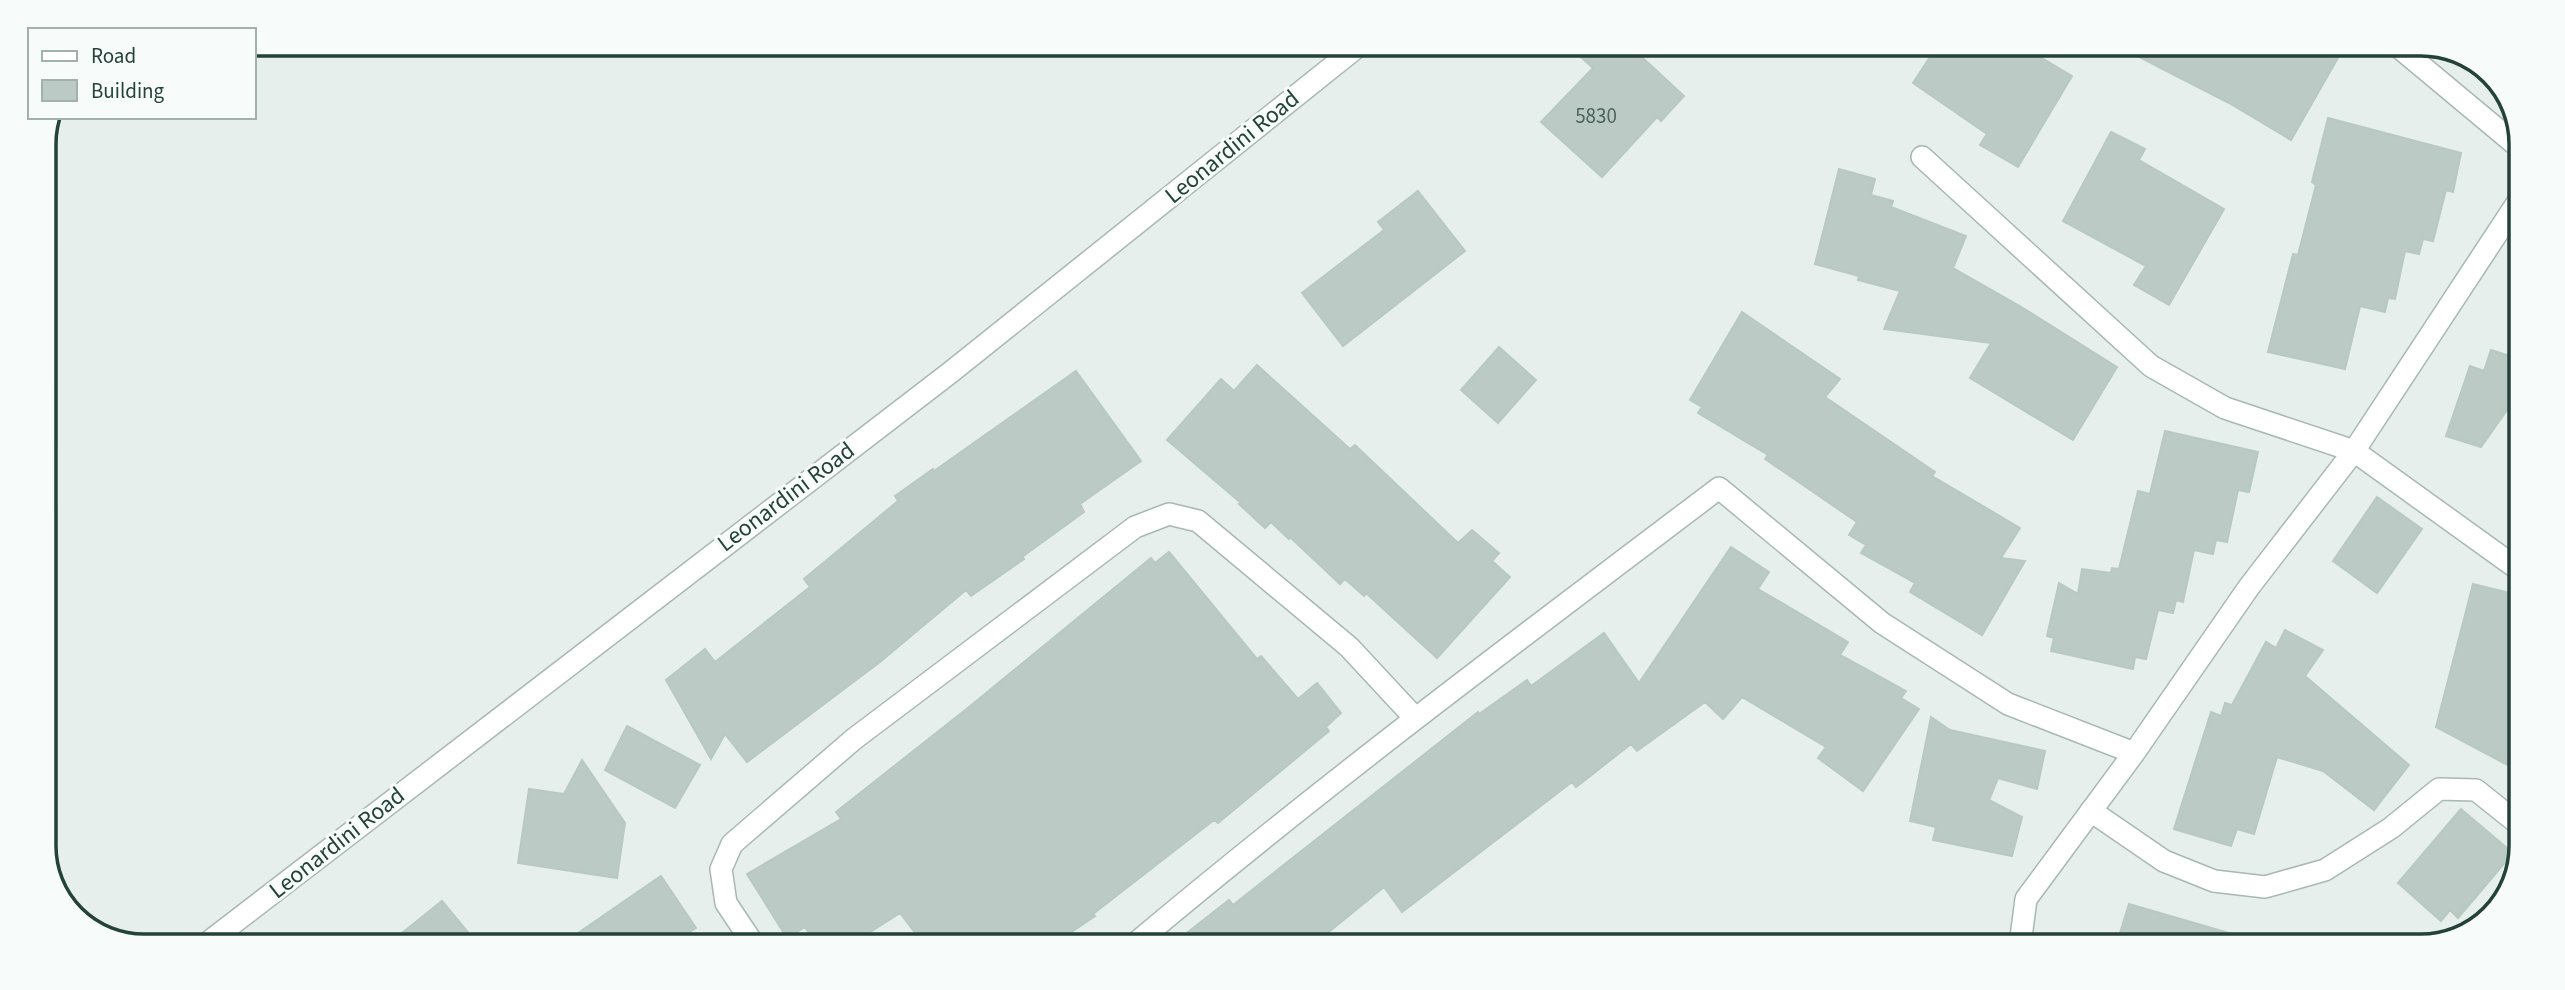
<svg xmlns="http://www.w3.org/2000/svg" width="2565" height="990" font-family="'Source Sans 3',sans-serif">
  <style>
    .building { fill: #bbcac4; stroke: #b8c9c2; stroke-width: 2 }
    .lines { fill: none; stroke-linecap: round; stroke-linejoin: round }
    .lane-casing { stroke: #a8b8b2; stroke-width: 24 }
    .street-casing { stroke: #a8b8b2; stroke-width: 24 }
    .lane { stroke: #fff; stroke-width: 21 }
    .street { stroke: #fff; stroke-width: 21 }
    .labels { text-anchor: middle; dominant-baseline: central; stroke-width: 6; stroke-linejoin: round; paint-order: stroke }
    .number-label { font-size: 21px; fill: #4a645c }
    .street-label { font-size: 24px; fill: #24423a; stroke: #f7fbf9 }
    .rim { fill: none; stroke: #24423a; stroke-width: 3.5 }
  </style>
  <rect width="100%" height="100%" fill="#e6efeb"/>
  <path class="building" d="M1570,47H1631L1684,96L1661,121L1657,117L1602,177L1541,122L1593,68Z
    M1936,48H2025L2072,76L2018,167L1980,145L1987,134L1913,83Z
    M2122,48L2309,49H2343L2291,140L2229,103Z
    M2328,118L2461,153L2453,192L2446,190L2433,241L2423,239L2419,254L2405,251L2395,299L2388,298L2385,312L2360,306L2345,369L2268,352L2293,254L2298,255L2316,185L2312,182Z
    M2111,132L2145,149L2139,160L2224,209L2169,305L2134,285L2146,266L2063,221Z
    M1839,169L1875,179L1871,195L1893,201L1891,207L1966,236L1953,268L2018,305L2117,367L2073,440L1970,378L1991,343L1884,329L1900,291L1858,280L1859,276L1815,264Z
    M1418,191L1465,251L1343,346L1302,293L1384,230L1378,222Z
    M1742,312L1840,379L1825,397L1935,472L1932,476L2020,528L2001,558L2025,561L1982,635L1910,592L1915,583L1861,553L1866,545L1849,535L1857,522L1765,459L1768,455L1698,413L1702,407L1690,400Z
    M1499,347L1536,380L1498,423L1461,390Z
    M2491,350L2519,359V393L2481,447L2446,436L2470,366L2484,371Z
    M1257,365L1350,449L1355,445L1458,543L1472,530L1499,553L1492,561L1510,577L1437,658L1366,593L1364,596L1345,579L1340,584L1290,537L1289,539L1271,522L1265,528L1239,504L1241,503L1167,440L1221,379L1234,391Z
    M1076,371L1141,461L1080,504L1084,512L1022,557L1024,559L971,596L966,590L880,662L747,762L725,734L711,759L666,680L705,649L715,662L810,587L804,579L898,501L895,496L933,469L934,471Z
    M2165,431L2258,452L2249,492L2238,490L2227,542L2216,540L2213,554L2194,550L2183,602L2176,600L2173,613L2158,610L2146,659L2135,657L2133,669L2051,651L2054,638L2047,636L2059,583L2078,594L2082,569L2111,573L2112,568L2119,569L2138,491L2150,494Z
    M2377,497L2422,529L2377,593L2333,561Z
    M1731,547L1769,572L1758,589L1848,642L1840,655L1906,691L1901,698L1919,709L1863,791L1818,758L1826,747L1742,697L1723,719L1705,702L1637,751L1631,744L1576,787L1572,782L1402,912L1384,887L1314,944L1174,943L1229,900L1233,905L1478,712L1479,714L1527,680L1531,686L1604,633L1639,683Z
    M1169,552L1257,659L1261,656L1298,699L1317,683L1341,713L1326,727L1329,731L1218,823L1214,820L1093,914L1095,916L1055,943H923L900,913L853,943L815,942L805,927L787,938L747,874L841,819L836,812L969,707L1151,558L1155,563Z
    M2473,584L2518,595L2517,770L2436,727Z
    M2285,630L2323,650L2305,676L2409,765L2374,810L2323,771L2277,757L2254,834L2237,829L2231,846L2174,829L2211,712L2221,716L2225,703L2232,705L2266,642L2276,648Z
    M1931,717L1950,730L2045,751L2037,789L1998,778L1989,800L2022,817L2012,856L1933,840L1936,827L1910,821Z
    M627,726L700,765L675,808L605,770Z
    M582,760L625,823L617,878L518,863L529,789L564,794Z
    M2461,809L2513,853L2458,918L2450,910L2441,921L2398,883Z
    M661,876L696,928L674,942H565Z
    M442,901L476,942L392,941Z
    M2129,904L2239,936L2237,946H2116Z"/>
  <g class="lines">
    <defs>
      <path id="lane" d="M2091,811L2164,861L2214,881L2265,887L2325,870L2391,828L2439,789L2476,790L2516,822"/>
      <path id="street" d="M2401,49L2521,149
        M1922,157L2151,366L2225,408L2354,451L2518,569
        M210,941L951,372L1357,47
        M752,942L726,903L721,869L732,844L854,739L1135,527L1169,514L1198,521L1349,647L1415,718
        M1136,943C1325,784 1522,637 1719,488L1882,623L2008,704L2134,753
        M2020,945L2026,899L2134,753L2249,587L2354,451L2521,197"/>
    </defs>
    <use href="#lane" class="lane-casing"/>
    <use href="#street" class="street-casing"/>
    <use href="#lane" class="lane"/>
    <use href="#street" class="street"/>
  </g>
  <g class="labels">
    <g class="number-label">
      <text x="1596" y="116">5830</text>
    </g>
    <g class="street-label">
      <text transform="translate(1232 147) rotate(-39)">Leonardini Road</text>
      <text transform="translate(786 497) rotate(-37)">Leonardini Road</text>
      <text transform="translate(337 843) rotate(-38)">Leonardini Road</text>
    </g>
  </g>
  <path d="M0 0H2565V990H0ZM144 56H2421A88 88 0 0 1 2509 144V846A88 88 0 0 1 2421 934H144A88 88 0 0 1 56 846V144A88 88 0 0 1 144 56Z" fill="#f7fbf9" fill-rule="evenodd"/>
  <path class="rim" d="M144 56H2421A88 88 0 0 1 2509 144V846A88 88 0 0 1 2421 934H144A88 88 0 0 1 56 846V144A88 88 0 0 1 144 56Z"/>
  <rect x="28" y="28" width="228" height="91" fill="#f7fbf9" stroke="#a3b1ad" stroke-width="2"/>
  <rect x="42" y="51" width="35" height="10" fill="#ffffff" stroke="#a3b1ad" stroke-width="2"/>
  <text x="91" y="63" font-size="21" fill="#24423a">Road</text>
  <rect x="42" y="80" width="35" height="21" fill="#bbcac4" stroke="#a3b1ad" stroke-width="2"/>
  <text x="91" y="98" font-size="21" fill="#24423a">Building</text>
</svg>
